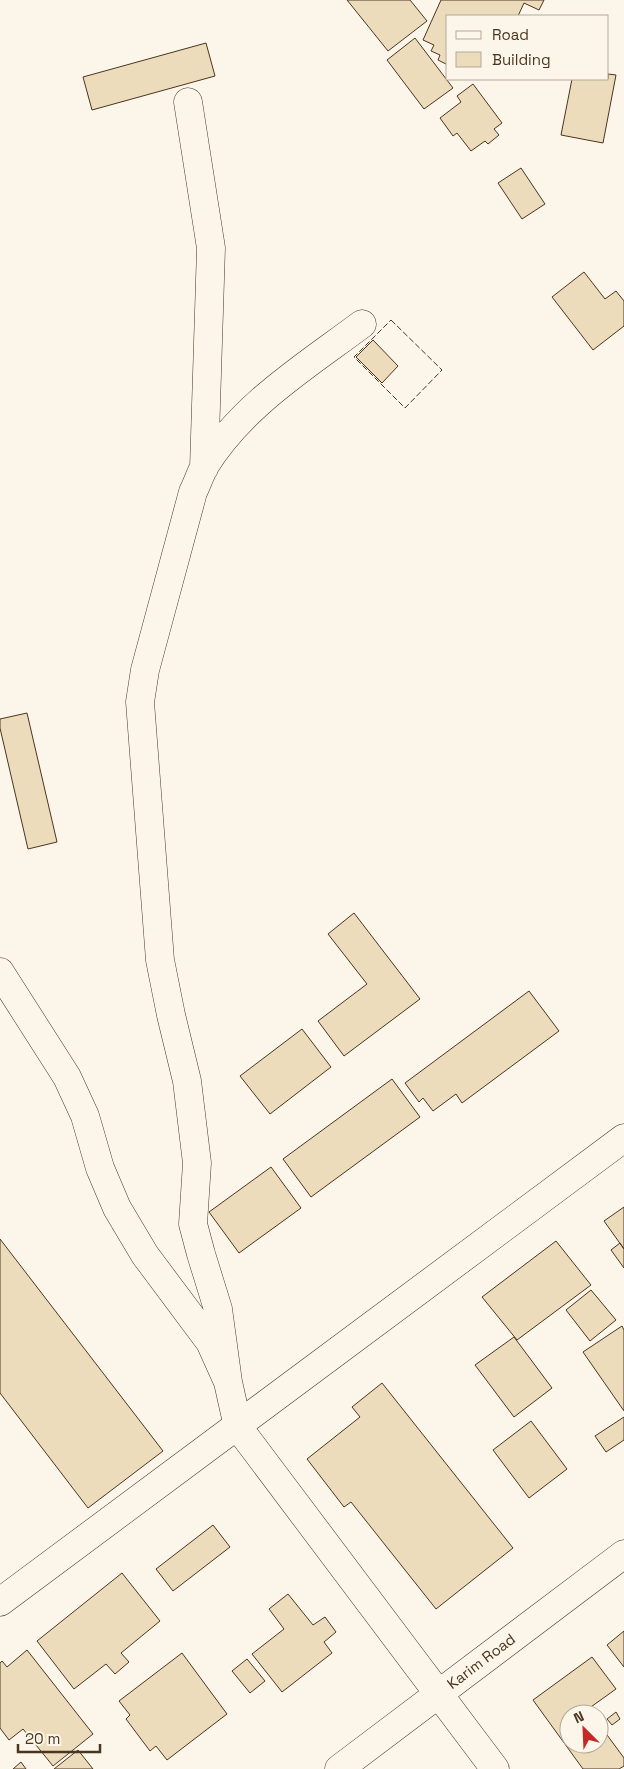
<svg xmlns="http://www.w3.org/2000/svg" width="624" height="1769" font-family="'Space Grotesk',sans-serif">
  <style>
    .building { fill: #ecdcbc; stroke: #4a3520 }
    .lines { fill: none; stroke-linecap: round; stroke-linejoin: round }
    .minor-casing { stroke: #4a3520; stroke-width: 29 }
    .minor { stroke: #fbf6e9; stroke-width: 28 }
    .fence { stroke: #4a3520; stroke-width: 1; stroke-dasharray: 6 2.5; stroke-linecap: butt }
    .labels { text-anchor: middle; dominant-baseline: central; stroke-width: 4; stroke-linejoin: round; paint-order: stroke }
    .street-label { font-size: 15px; fill: #4a3520; stroke: #fbf6e9 }
  </style>
  <rect width="100%" height="100%" fill="#fbf6e9"/>
  <path class="building" d="M347,0H410L427,21L388,51Z
    M441,0H544L539,10L524,3L518,16H448V65L438,60L440,55L431,51L434,45L423,40Z
    M415,38L453,88L424,109L387,60Z
    M206,43L215,76L92,110L83,77Z
    M608,74L616,75L603,143L561,135L572,79H608Z
    M473,84L502,123L494,129L499,135L488,144L485,141L471,151L457,133L453,136L440,118L461,102L457,96Z
    M521,168L545,204L522,219L498,183Z
    M584,272L605,299L616,291L624,301V326L593,350L552,297Z
    M373,340L398,366L382,383L356,357Z
    M27,713L57,842L28,849L0,728V719Z
    M354,913L420,999L344,1056L318,1021L367,984L328,934Z
    M529,991L559,1031L462,1103L456,1094L433,1111L423,1098L419,1102L405,1083Z
    M302,1029L331,1067L270,1114L240,1076Z
    M392,1079L420,1117L311,1197L283,1159Z
    M271,1167L301,1208L239,1253L209,1212Z
    M624,1207V1249L604,1221Z
    M0,1239L163,1451L88,1508L0,1393Z
    M556,1241L591,1285L517,1340L482,1297Z
    M620,1243L624,1249V1268L611,1250Z
    M591,1290L616,1320L590,1341L566,1310Z
    M622,1326L624,1330V1411L583,1352Z
    M514,1337L552,1388L514,1417L475,1365Z
    M382,1383L513,1548L436,1609L351,1502L344,1507L307,1459L360,1417L352,1407Z
    M624,1417V1440L606,1452L595,1436Z
    M531,1421L567,1469L529,1498L493,1450Z
    M213,1525L230,1547L173,1591L156,1569Z
    M122,1573L160,1621L121,1653L129,1662L115,1674L106,1664L74,1689L37,1641Z
    M288,1594L313,1625L325,1617L336,1632L324,1642L332,1653L282,1692L252,1654L284,1629L269,1609Z
    M624,1631V1667L607,1645Z
    M27,1650L93,1734L53,1766L23,1729L9,1740L0,1728V1663L2,1661L7,1667Z
    M182,1653L227,1714L167,1760L156,1746L150,1751L126,1719L130,1715L119,1701Z
    M592,1657L616,1689L588,1709L592,1714H569V1744H599V1724L624,1758V1766L619,1769H583L533,1700Z
    M247,1659L265,1681L250,1693L232,1671Z
    M616,1712L620,1719L612,1725L607,1719Z
    M78,1750L93,1769H54Z
    M21,1762L26,1769H13Z"/>
  <g class="lines">
    <defs>
      <path id="minor" d="M188,102L211,248L204,468
        M0,972L67,1077L85,1116L100,1168L117,1208L145,1255L210,1342L228,1382L238,1427L495,1769
        M228,1382L218,1309L201,1254L193,1224L197,1163L187,1081L171,1015L160,960L140,702L145,670L193,492C197,484 200,475 204,467C242,405 306,366 362,324
        M0,1602L624,1138
        M339,1769L624,1554"/>
    </defs>
    <use href="#minor" class="minor-casing"/>
    <use href="#minor" class="minor"/>
    <path class="fence" d="M391,320L442,370L405,408L354,357Z"/>
  </g>
  <g class="labels">
    <g class="street-label">
      <text transform="translate(481 1661) rotate(-37)">Karim Road</text>
    </g>
  </g>
  <rect x="446" y="15" width="162" height="65" fill="#fbf6e9" stroke="#b4a999"/>
  <rect x="456" y="31" width="25" height="8" fill="#fbf6e9" stroke="#b4a999"/>
  <text x="492" y="40" font-size="15" fill="#4a3520">Road</text>
  <rect x="456" y="52" width="25" height="15" fill="#ecdcbc" stroke="#b4a999"/>
  <text x="492" y="65" font-size="15" fill="#4a3520">Building</text>
  <g transform="translate(584 1729) rotate(336)"><circle r="24" fill="#fbf6e9" stroke="#b4a999"/>
  <path d="M0-4L9 19L0 12L-9 19Z" fill="#c62828"/>
  <text y="-8" font-size="14" font-weight="bold" text-anchor="middle" fill="#4a3520">N</text>
  </g>
  <path d="M18 1744v8h82v-8" fill="none" stroke="#4a3520" stroke-width="2.5"/>
  <text x="25" y="1744" font-size="15" fill="#4a3520" stroke="#fbf6e9" stroke-width="4" paint-order="stroke">20 m</text>
</svg>
